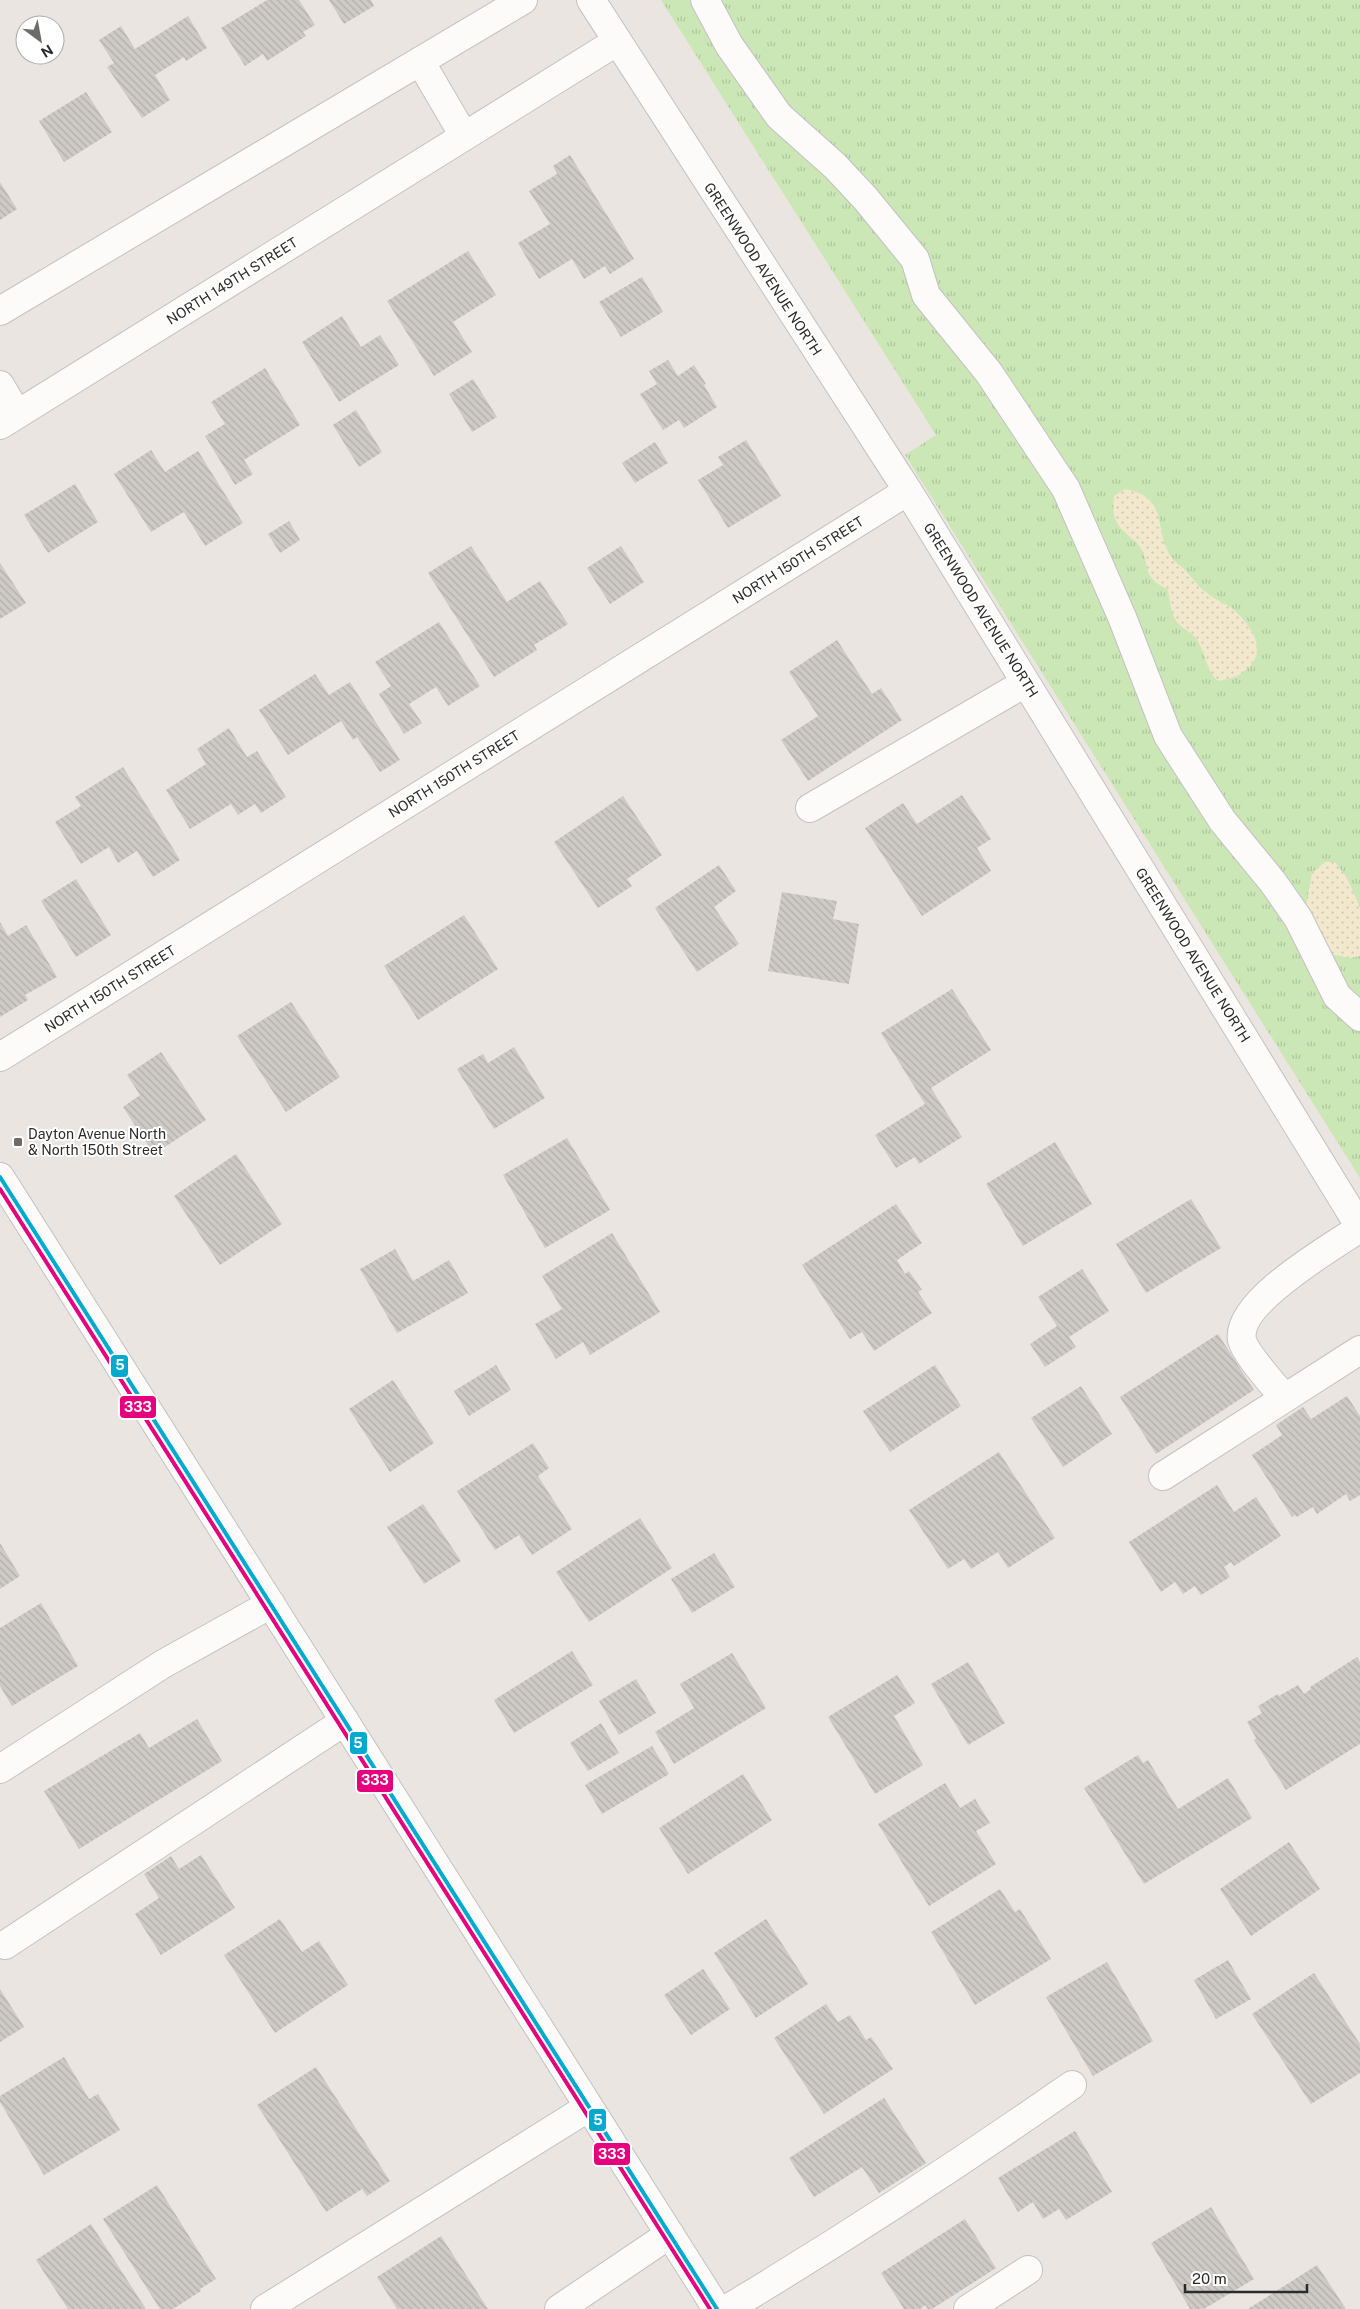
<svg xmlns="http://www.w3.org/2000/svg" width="1360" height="2309" font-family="'Public Sans',sans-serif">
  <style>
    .grass { fill: url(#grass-tufts) }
    .sand { fill: url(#sand-dots) }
    .building { fill: url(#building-back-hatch) }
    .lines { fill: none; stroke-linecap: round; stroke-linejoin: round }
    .minor-casing { stroke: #c3c1c2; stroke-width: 30 }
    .minor { stroke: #fcfbfa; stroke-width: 28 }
    .bus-1-casing { stroke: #fff; stroke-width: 8 }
    .bus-2-casing { stroke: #fff; stroke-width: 8 }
    .bus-1 { stroke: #00a9ce; stroke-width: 4 }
    .bus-2 { stroke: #e5007d; stroke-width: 4 }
    .poi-dot { fill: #6e6c6a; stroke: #fff; stroke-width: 2 }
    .labels { text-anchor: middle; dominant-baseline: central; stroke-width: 4; stroke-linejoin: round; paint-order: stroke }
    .street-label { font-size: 14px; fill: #2b2b2b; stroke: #fff }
    .poi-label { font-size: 14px; fill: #2b2b2b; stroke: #fff; text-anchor: start }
    .line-badge { stroke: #fff; stroke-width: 2 }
    .badge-label { font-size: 14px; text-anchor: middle; font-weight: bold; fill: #fff }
  </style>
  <defs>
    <pattern id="grass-tufts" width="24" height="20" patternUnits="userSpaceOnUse" patternTransform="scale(1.25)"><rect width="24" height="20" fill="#cce7b6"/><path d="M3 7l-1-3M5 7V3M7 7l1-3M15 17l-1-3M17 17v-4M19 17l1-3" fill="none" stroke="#afc69d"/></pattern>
    <pattern id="sand-dots" width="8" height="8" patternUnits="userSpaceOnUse" patternTransform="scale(1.25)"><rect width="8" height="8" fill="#f1e8cd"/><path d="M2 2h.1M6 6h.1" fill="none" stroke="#cfc7b0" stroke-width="1.8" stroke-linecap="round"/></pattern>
    <pattern id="building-back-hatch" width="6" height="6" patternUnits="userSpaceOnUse" patternTransform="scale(1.25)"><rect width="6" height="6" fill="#cecbc7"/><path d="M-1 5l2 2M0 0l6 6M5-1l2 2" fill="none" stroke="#b1aeab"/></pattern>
  </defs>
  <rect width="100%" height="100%" fill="#eae5e0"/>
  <path class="grass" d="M661,0H1360V1178L905,455L936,435Z"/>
  <path class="sand" d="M1125,489C1171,498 1152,529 1172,558C1175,563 1180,565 1183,568C1191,576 1198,587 1207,593C1215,600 1225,603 1233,609C1247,621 1264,643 1254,661C1246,674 1232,679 1218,681C1205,670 1206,651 1195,637C1188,629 1179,629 1173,615C1170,607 1170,597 1167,589C1139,575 1152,565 1139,545C1137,542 1133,539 1130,537C1114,523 1112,517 1114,496Z
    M1325,862H1335L1347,878L1360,907V956L1350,958L1331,954L1306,907L1312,873Z"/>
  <path class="building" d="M267,0H299L315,25L303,32L306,36L267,61L263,54L245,66L221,28Z
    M329,0H371L374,6L344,24Z
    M188,16L207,48L186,61L184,57L155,75L170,100L142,118L107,67L114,63L99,40L121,26L135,49Z
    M86,92L112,132L64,162L39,121Z
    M570,155L634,259L610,274L605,266L584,279L572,259L539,279L518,243L550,224L529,191L557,174L553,166Z
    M0,182L17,209L0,220Z
    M468,251L496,295L453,322L472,352L434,376L387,301Z
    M642,277L663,312L621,337L599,302Z
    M342,316L361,347L380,335L399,365L339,402L302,342Z
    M668,360L678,376L694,365L706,384L704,385L717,407L684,428L679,420L663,430L640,394L657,384L649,371Z
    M265,368L300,425L244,460L253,474L235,485L205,436L225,424L211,402Z
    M473,379L497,417L472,432L449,394Z
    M356,410L382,452L359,467L333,425Z
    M746,440L781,496L728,528L698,480L723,465L718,457Z
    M655,442L668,463L635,483L622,463Z
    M151,450L165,472L198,451L243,523L205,546L184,512L151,532L114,474Z
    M75,484L98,522L48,553L24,515Z
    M289,521L300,540L280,553L268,534Z
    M471,546L507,602L540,581L568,624L534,645L537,650L494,677L428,573Z
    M621,546L644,582L610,604L587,568Z
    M0,563L26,603L0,619Z
    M439,622L480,686L448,706L436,687L409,704L422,723L404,734L379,694L391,686L375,662Z
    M837,640L872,694L881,688L902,720L808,781L781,740L818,716L789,672Z
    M315,674L329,695L350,682L400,760L380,772L357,737L353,740L341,721L288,755L259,710Z
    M229,728L247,757L257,751L286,797L261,813L255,804L238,815L231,804L190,829L166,790L206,764L197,749Z
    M123,767L180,860L153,877L137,851L118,863L109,847L81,864L55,822L81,806L75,797Z
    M962,795L991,839L977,848L991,871L922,916L865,828L903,803L917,824Z
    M623,796L662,855L627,879L632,886L598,908L554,842Z
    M719,865L736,891L714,907L739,944L697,972L655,908Z
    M76,879L111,935L76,957L41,901Z
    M782,892L837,901L833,919L859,924L849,984L768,971Z
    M464,915L498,969L418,1020L384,966Z
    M0,922L8,936L26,925L57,977L25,995L28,1000L0,1017Z
    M952,989L991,1050L931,1088L962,1137L919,1164L915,1157L896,1168L875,1135L925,1104L881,1033Z
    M291,1002L340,1077L286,1112L237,1036Z
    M514,1047L545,1098L494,1129L457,1069L483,1054L488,1063Z
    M161,1052L206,1120L154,1154L123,1107L140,1095L127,1075Z
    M567,1138L610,1210L545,1248L503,1175Z
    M1055,1142L1092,1204L1023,1246L986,1184Z
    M236,1154L282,1224L220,1265L174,1196Z
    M1191,1199L1221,1248L1146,1293L1116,1244Z
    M896,1204L922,1243L897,1260L905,1274L909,1271L922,1290L918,1292L932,1313L874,1351L862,1332L850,1339L802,1265Z
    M612,1233L660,1312L590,1355L583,1342L556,1359L535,1324L562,1309L542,1276Z
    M395,1249L413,1281L449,1260L468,1293L397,1333L360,1269Z
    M1082,1269L1109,1311L1069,1337L1076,1347L1045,1367L1030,1344L1057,1326L1038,1297Z
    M1218,1334L1254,1390L1156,1454L1120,1397Z
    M496,1365L511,1390L469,1416L454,1391Z
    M935,1365L961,1406L890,1452L863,1411Z
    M393,1380L434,1443L390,1472L349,1409Z
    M1081,1386L1112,1434L1063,1467L1031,1418Z
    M1347,1396L1360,1416V1495L1350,1501L1346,1494L1317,1514L1313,1507L1297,1517L1295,1515L1292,1517L1252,1455L1282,1435L1276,1425L1303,1407L1311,1419Z
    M533,1443L549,1468L538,1476L572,1529L532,1555L519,1535L495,1550L457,1491Z
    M999,1452L1055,1538L1008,1568L998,1552L971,1569L964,1559L948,1569L909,1510Z
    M1217,1485L1234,1512L1256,1497L1281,1536L1234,1566L1231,1562L1224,1567L1230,1577L1201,1595L1195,1586L1183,1594L1175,1582L1161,1592L1129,1542Z
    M423,1504L461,1561L424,1584L387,1527Z
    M640,1518L672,1568L589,1622L556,1572Z
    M0,1543L20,1576L0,1589Z
    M714,1553L735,1587L692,1613L671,1579Z
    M41,1603L78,1666L12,1706L0,1686V1628Z
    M572,1651L593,1685L514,1733L494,1700Z
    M732,1653L766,1708L674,1764L655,1732L694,1708L680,1684Z
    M1357,1657L1360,1662V1744L1286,1790L1254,1740L1256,1738L1247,1722L1262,1713L1258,1706L1278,1694L1279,1696L1298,1685L1304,1694L1311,1689L1310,1687Z
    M968,1662L1005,1723L968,1745L931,1684Z
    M897,1675L915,1703L894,1716L923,1765L875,1794L828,1717Z
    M636,1679L656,1713L619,1735L599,1701Z
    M197,1719L222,1761L79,1849L44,1791L140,1733L149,1748Z
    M601,1723L619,1753L588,1771L570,1743Z
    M652,1746L669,1774L602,1814L585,1785Z
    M1138,1755L1143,1763L1148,1760L1178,1809L1228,1778L1252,1818L1144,1884L1084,1788Z
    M743,1774L772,1820L688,1874L659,1828Z
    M945,1783L960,1808L975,1799L990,1823L976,1831L996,1864L929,1906L878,1824Z
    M1289,1842L1320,1889L1251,1936L1220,1889Z
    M201,1855L235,1908L161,1955L135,1914L159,1898L144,1874L171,1856L179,1869Z
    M1000,1889L1015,1912L1020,1909L1051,1959L975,2005L931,1932Z
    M280,1919L302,1952L319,1941L348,1985L275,2033L224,1955Z
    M766,1919L808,1984L756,2018L714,1953Z
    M1228,1960L1251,1999L1216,2019L1194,1980Z
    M1107,1962L1153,2041L1093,2076L1046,1997Z
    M703,1969L730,2009L691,2035L664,1995Z
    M1314,1973L1360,2044V2073L1311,2104L1252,2014Z
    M0,1989L24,2027L0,2042Z
    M826,2004L838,2022L850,2015L866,2040L871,2037L893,2069L824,2114L774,2038Z
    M64,2057L89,2099L98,2094L120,2130L44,2175L0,2102V2096Z
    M316,2067L390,2181L367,2196L362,2189L326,2212L257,2105Z
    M884,2098L926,2163L879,2193L862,2167L814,2197L789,2158Z
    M1075,2131L1112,2192L1066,2220L1059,2209L1043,2219L1033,2202L1018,2212L998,2178Z
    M157,2185L216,2279L200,2289L201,2291L173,2309H160L103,2219Z
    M1211,2207L1254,2279L1204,2309H1190L1151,2243Z
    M965,2219L996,2268L932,2309H928L925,2305L920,2309H904L881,2273Z
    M91,2224L146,2309H68L36,2260Z
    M441,2236L488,2309H397L377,2277Z
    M1317,2265L1346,2309H1248Z"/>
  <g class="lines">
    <defs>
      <path id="minor" d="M591,0L908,491L1360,1227
        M705,0L729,45L779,116L835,166L865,198L915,259L926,295L989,373L1066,489L1122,617L1168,736L1222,820L1272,881L1298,918L1337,996L1360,1017
        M420,61L464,136
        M0,311L523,0
        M0,385L17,414
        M0,425L616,42
        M810,808L1025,683
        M0,1057L908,491
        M0,1177L717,2309
        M1285,1398C1275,1387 1245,1353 1242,1340C1235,1302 1332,1247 1360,1228
        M1163,1476L1360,1350
        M0,1769L163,1664L271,1604
        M5,1945L345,1721
        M265,2309L589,2107
        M559,2309L670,2234
        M727,2309C845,2238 959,2164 1072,2085
        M968,2309L1028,2270"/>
    </defs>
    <use href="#minor" class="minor-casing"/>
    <use href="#minor" class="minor"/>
    <defs>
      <path id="bus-1" d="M0,1177L717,2309"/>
      <path id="bus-2" d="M0,1189L710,2309"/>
    </defs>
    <use href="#bus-1" class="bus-1-casing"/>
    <use href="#bus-2" class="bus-2-casing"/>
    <use href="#bus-1" class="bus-1"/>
    <use href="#bus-2" class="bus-2"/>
  </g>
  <rect class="poi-dot" x="13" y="1137" width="10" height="10" rx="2.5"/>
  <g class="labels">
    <g class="street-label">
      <text transform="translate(763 269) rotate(57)">GREENWOOD AVENUE NORTH</text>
      <text transform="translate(232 281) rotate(-32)">NORTH 149TH STREET</text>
      <text transform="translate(798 560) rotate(-32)">NORTH 150TH STREET</text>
      <text transform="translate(981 610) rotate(58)">GREENWOOD AVENUE NORTH</text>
      <text transform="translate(454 774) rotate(-32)">NORTH 150TH STREET</text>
      <text transform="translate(1193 955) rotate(58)">GREENWOOD AVENUE NORTH</text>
      <text transform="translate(110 989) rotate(-32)">NORTH 150TH STREET</text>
    </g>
    <g class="poi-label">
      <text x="28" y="1134">Dayton Avenue North<tspan x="28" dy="16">&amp; North 150th Street</tspan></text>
    </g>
  </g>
  <g class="line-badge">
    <rect x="110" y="1354" width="19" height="24" rx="5" fill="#00a9ce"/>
    <rect x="119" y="1395" width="38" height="24" rx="5" fill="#e5007d"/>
    <rect x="349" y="1731" width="19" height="24" rx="5" fill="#00a9ce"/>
    <rect x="356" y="1769" width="38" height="24" rx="5" fill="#e5007d"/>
    <rect x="588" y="2108" width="19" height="24" rx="5" fill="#00a9ce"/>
    <rect x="593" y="2142" width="38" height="24" rx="5" fill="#e5007d"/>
  </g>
  <g class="badge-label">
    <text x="120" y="1370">5</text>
    <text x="138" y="1412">333</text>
    <text x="358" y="1748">5</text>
    <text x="375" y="1785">333</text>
    <text x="598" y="2125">5</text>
    <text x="612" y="2159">333</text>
  </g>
  <g transform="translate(40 40) rotate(148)"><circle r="24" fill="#ffffff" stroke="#aaaaaa"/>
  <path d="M0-4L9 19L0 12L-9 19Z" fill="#6e6c6a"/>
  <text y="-8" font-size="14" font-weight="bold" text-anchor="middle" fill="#2b2b2b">N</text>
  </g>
  <path d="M1185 2284v8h122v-8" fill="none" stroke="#2b2b2b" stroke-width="2.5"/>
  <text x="1192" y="2284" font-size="15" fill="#2b2b2b" stroke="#ffffff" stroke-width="4" paint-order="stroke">20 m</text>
</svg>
